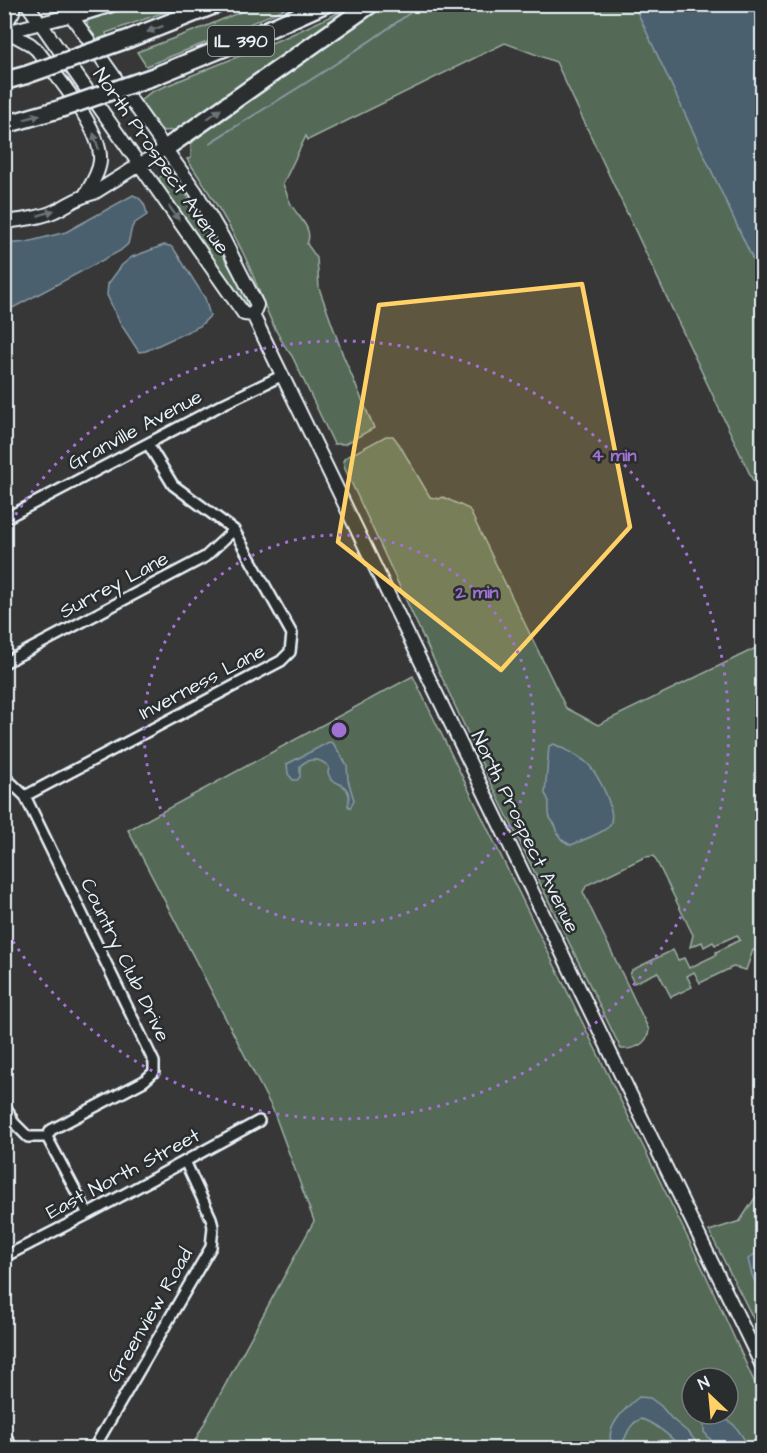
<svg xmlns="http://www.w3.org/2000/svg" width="767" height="1453" font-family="'Architects Daughter',sans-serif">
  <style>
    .green { fill: #546a56; stroke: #9eaea7; stroke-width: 1.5; fill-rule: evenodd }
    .water { fill: #4b606e; stroke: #8a9aa5; stroke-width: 1.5 }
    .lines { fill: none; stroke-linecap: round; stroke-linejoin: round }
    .stream { stroke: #8a9aa5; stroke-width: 2 }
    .street-casing { stroke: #e8f1f8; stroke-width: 14 }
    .secondary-casing { stroke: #e8f1f8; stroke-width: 16 }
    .highway-casing { stroke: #e8f1f8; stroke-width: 21 }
    .street { stroke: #2a2d2e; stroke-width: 9 }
    .secondary { stroke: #2a2d2e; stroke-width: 12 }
    .highway { stroke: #2a2d2e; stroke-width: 16 }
    .highway-bridge-casing { stroke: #e8f1f8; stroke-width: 21; stroke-linecap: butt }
    .highway-bridge { stroke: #2a2d2e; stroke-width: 16 }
    .oneway { fill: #6c7275 }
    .marked { fill: #ffd166; fill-opacity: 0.2; stroke: #ffd166; stroke-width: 4.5; stroke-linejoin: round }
    .ring { fill: none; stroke: #a171d3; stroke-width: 3; stroke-dasharray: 3 6 }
    .labels { text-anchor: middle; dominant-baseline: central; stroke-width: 5; stroke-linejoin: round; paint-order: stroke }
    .shield { fill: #2a2d2e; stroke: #afb6bb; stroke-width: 1.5 }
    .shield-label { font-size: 18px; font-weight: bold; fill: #e8f1f8 }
    .street-label { font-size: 20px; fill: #e8f1f8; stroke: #2a2d2e }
    .centre { fill: #a171d3; stroke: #2a2d2e; stroke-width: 3 }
    .ring-label { font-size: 18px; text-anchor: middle; font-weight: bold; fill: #a171d3; stroke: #2a2d2e; stroke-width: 5; stroke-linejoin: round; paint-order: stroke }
  </style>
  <rect width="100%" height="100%" fill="#383737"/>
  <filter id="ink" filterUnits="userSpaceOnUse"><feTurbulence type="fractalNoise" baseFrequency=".0167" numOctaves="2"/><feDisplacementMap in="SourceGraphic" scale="12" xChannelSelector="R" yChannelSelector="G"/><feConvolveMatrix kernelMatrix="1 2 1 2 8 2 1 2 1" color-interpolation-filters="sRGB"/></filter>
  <g filter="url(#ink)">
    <path class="green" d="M145,5H184L106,33L107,36L97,40L87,26L88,19Z
      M257,5H293L215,39L146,66L137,52L204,27Z
      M355,5L356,7L177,130L164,131L160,128L140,101L151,92L286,37Z
      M385,5H762V500L556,62L505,43L308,140L306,136L283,184C286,191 288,199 292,206C299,218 314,229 307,244L317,258L319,288L343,355L374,428L345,444H334L292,356C269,327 260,288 244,255C228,221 208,190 187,159L191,158V144L196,139Z
      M170,170L196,209L251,305L246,307L164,188L159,178Z
      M386,436H393L399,444L430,497L439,499L443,497L469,509L566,708L598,725L762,645V953L753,950L746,970L733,967L700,983L694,972L687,976L692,987L671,997L658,972L634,983L630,975L632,970L673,950L678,960L684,958L689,968L716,955V952L740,940L737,935L715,945L713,942L704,947L702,942L690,947L693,935L654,856L645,857L587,885L583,892L649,1030C648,1044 634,1050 621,1049L489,779L345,469L343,461L345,458Z
      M413,676L704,1271L762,1399V1448H191L314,1221L273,1110L128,830ZM692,1378H728V1414H692Z
      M762,1187V1336L709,1231L740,1221Z"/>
    <path class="water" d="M634,5H762V279Z
      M133,195C142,198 146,206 147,215L135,223L132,227L128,244L120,251L5,312V244L27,242L66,232Z
      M164,245L170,246L174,249L205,298L210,316L200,326L146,351L139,352L120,323L107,295L108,284L122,265L132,257Z
      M329,742L333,743L347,765L348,780L354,800L350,808L348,806C352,789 344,785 331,780L328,773L329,767C320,758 309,757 300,766V777L297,780H293L288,774L287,764Z
      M554,744C565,750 578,755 587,763C597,772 619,813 609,826C604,833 580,841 571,845C560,840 559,838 556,827C555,824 552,821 550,818C547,809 552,802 545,794L549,746Z
      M762,1249V1298L752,1275L748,1259Z
      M639,1397L650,1398L661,1406L671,1418L689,1433L701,1448H680C674,1438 653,1422 641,1419C622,1427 630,1445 613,1447C602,1429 626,1407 639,1397Z
      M718,1417C735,1419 741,1436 750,1448H718L716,1446L704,1432V1424Z"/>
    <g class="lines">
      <path class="stream" d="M210,144L217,138C287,95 356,53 422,4"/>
      <defs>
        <path id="street" d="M4,519L223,404L283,375
          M4,663L205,557L234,530
          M4,776L25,796L154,1062V1072L144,1081L51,1130L47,1137L88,1214
          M25,796L281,661L290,652L292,634L234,530L173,485L148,444
          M4,1103L14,1123L28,1137H47
          M4,1257L88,1214L259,1121
          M4,1432L12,1448
          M94,1448L211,1247L213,1227L211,1218L185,1161"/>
        <path id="secondary" d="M27,4L244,314L253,315
          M63,4L196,192L223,238L257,305L253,315L762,1366
          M4,27L13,12V4
          M6,32L72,15
          M8,32L30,44L37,50C56,76 103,130 100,161C99,173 91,185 85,195
          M4,222C21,220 40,218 55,211C69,204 80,196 94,193L166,148"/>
        <path id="highway" d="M72,15L108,4
          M131,38L217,4
          M155,76L260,33L325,4
          M4,81L26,75
          M4,125L60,109
          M166,148L371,4"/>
      </defs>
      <use href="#street" class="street-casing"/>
      <use href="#secondary" class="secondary-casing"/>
      <use href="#highway" class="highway-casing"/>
      <use href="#street" class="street"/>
      <use href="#secondary" class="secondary"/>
      <use href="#highway" class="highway"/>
      <defs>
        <path id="highway-bridge" d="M26,75L131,38
          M60,109L155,76"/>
      </defs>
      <use href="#highway-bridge" class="highway-bridge-casing"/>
      <use href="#highway-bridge" class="highway-bridge"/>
    </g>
    <defs><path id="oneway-solid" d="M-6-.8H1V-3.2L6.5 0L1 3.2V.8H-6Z" transform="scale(1.5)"/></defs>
    <g class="oneway">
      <use href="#oneway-solid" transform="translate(155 29) rotate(159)"/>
      <use href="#oneway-solid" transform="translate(214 114) rotate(-35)"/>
      <use href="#oneway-solid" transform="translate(32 117) rotate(-17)"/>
      <use href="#oneway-solid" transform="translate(96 141) rotate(-108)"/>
      <use href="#oneway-solid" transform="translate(46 213) rotate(-18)"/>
      <use href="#oneway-solid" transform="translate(174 213) rotate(55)"/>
    </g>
  </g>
  <path class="marked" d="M582,284L630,527L501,670L338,542L379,305Z"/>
  <g class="ring">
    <circle cx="339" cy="730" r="195"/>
    <path d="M6 530A389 389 0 1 1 6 930"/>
  </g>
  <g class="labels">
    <rect class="shield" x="208" y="26" width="66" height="30" rx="4.5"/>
    <g class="shield-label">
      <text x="241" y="41">IL 390</text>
    </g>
    <g class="street-label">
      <text transform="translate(161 161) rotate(55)">North Prospect Avenue</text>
      <text transform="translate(135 430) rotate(-28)">Granville Avenue</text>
      <text transform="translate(114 585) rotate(-28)">Surrey Lane</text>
      <text transform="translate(202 682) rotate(-28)">Inverness Lane</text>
      <text transform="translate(525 832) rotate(64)">North Prospect Avenue</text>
      <text transform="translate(125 960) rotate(64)">Country Club Drive</text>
      <text transform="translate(123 1174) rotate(-28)">East North Street</text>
      <text transform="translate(150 1315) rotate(-60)">Greenview Road</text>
    </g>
  </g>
  <circle cx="339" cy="730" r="9" class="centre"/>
  <g class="ring-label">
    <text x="614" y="461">4 min</text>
    <text x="477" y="598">2 min</text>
  </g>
  <rect width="767" height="1453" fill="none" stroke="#2a2d2e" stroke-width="24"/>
  <rect x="12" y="12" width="743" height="1429" fill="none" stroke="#e8f1f8" stroke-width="2" filter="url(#ink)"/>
  <g transform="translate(710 1396) rotate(334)"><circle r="28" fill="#2a2d2e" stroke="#767b7f" stroke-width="1.5"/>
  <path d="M0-4.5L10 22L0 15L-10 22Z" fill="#ffd166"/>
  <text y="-9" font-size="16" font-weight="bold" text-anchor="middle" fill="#e8f1f8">N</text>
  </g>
</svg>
